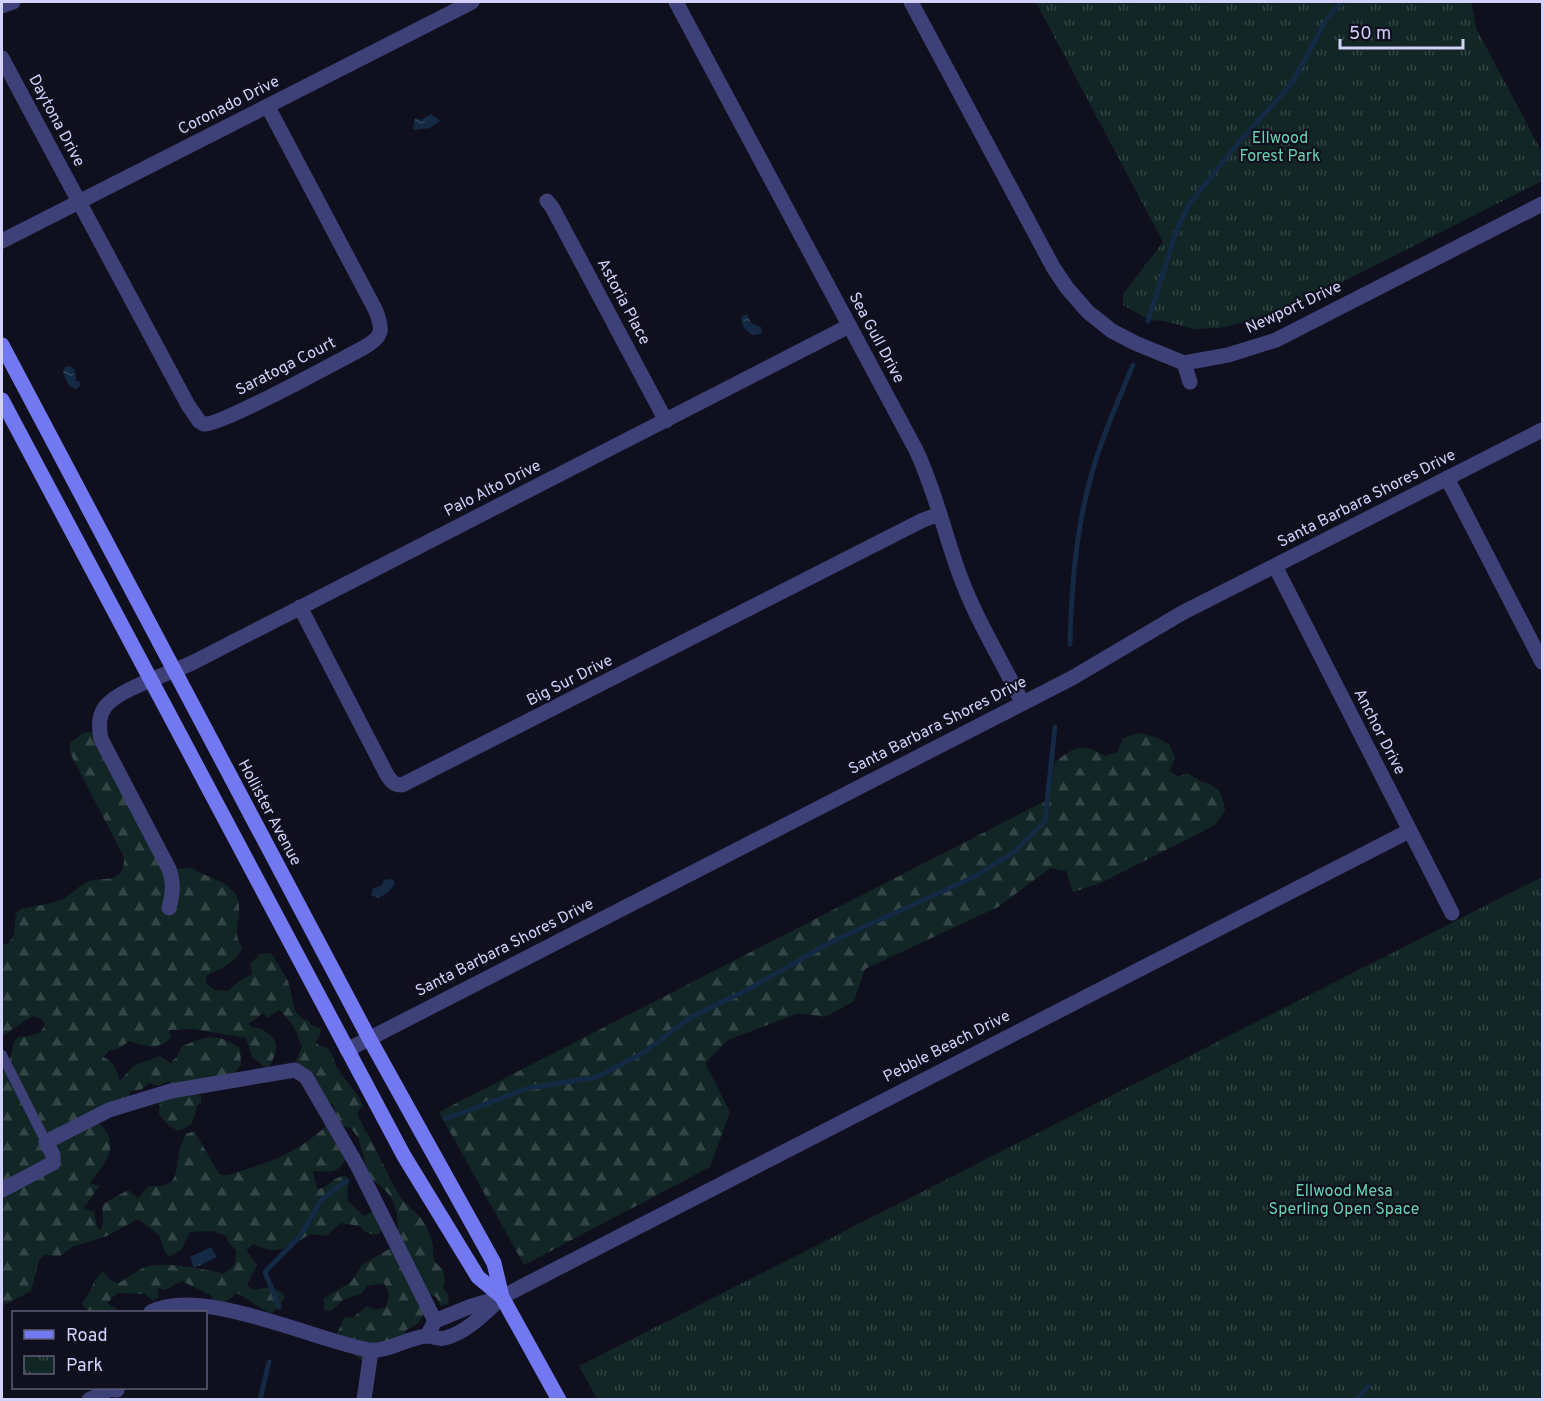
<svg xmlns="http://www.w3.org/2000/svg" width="1544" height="1401" font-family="Overpass,sans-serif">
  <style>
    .forest { fill: url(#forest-firs) }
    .park { fill: url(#park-tufts) }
    .water { fill: url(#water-ripples) }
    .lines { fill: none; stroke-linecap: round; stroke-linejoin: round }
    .stream { stroke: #142943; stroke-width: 5 }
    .lane { stroke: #3e4078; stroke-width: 10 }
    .street { stroke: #3e4078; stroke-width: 15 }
    .secondary { stroke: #7278f0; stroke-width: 15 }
    .labels { text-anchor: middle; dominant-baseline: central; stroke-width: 4.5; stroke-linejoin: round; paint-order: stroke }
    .street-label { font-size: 16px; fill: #d2d1fa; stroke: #100f1e }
    .park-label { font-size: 16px; fill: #65d2af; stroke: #100f1e }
  </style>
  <defs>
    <pattern id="forest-firs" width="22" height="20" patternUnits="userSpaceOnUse" patternTransform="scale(1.5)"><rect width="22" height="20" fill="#122725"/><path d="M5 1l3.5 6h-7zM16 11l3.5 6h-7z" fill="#344546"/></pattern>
    <pattern id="park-tufts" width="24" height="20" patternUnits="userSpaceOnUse" patternTransform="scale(1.5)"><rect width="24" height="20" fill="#122725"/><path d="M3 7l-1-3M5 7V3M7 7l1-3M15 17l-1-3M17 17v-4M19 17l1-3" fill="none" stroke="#344546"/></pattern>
    <pattern id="water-ripples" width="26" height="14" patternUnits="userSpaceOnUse" patternTransform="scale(1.5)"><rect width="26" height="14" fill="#142943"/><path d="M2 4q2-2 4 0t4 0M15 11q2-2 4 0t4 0" fill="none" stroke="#35475f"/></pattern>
  </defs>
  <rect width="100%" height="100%" fill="#100f1e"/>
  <path class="forest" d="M91,732L99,739L176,869C181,870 186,867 190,868C194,869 199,872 203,874C219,881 238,886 239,907C240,924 232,931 242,948C237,963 219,969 206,976V983L215,990L228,991L238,982L252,974L250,964L260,954L271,953L288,981L295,1011L302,1019L308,1020L311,1025L321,1029L319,1037L315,1042L320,1046L328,1048C333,1055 334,1062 338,1069C346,1082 356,1091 363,1105L357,1113C362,1126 369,1135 374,1146C383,1163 390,1181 400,1196C407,1207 419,1213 425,1224C427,1229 430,1235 432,1241C436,1255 427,1257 443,1269L445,1281L443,1287L449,1297L448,1304L441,1306L436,1297L430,1294C426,1311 423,1324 406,1330L402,1342L382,1352L376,1362L365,1363L344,1346L336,1335L345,1317L352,1318L367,1306L375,1310L386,1307L389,1295L384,1283L367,1286L361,1294L343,1300L331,1311L323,1309L325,1305L323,1299L351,1282L362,1265L389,1249L398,1237C398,1209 396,1195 370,1178L358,1138L351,1128L339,1126L333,1104L321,1100L311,1080L296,1061L302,1047L294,1027L280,1010L267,1018L264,1013L248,1024L253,1028C259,1027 261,1028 266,1032C283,1044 275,1054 268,1070L252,1057L246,1038L193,1029L169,1030L171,1037C160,1051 144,1047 130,1041L116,1050L108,1051L103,1057C114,1061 116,1070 120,1081L133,1066L160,1056L170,1063L176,1058L182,1046C208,1036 215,1032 240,1048L241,1065L226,1083L192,1089L201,1096V1102L197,1106C192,1123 195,1124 178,1131L168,1125L159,1114L160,1094L178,1086L168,1081L159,1086L149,1083L142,1089L131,1091L128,1101L93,1120L95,1126L100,1124C122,1145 104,1164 90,1183L99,1186L84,1208L94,1212L97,1227L101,1230C105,1222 101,1212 103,1204L128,1190L138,1198L149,1186C179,1188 175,1175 179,1152C180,1146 184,1140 186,1134L194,1131L217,1170L221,1175H228C264,1165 299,1152 326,1126L345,1159C340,1174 327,1172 313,1171L317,1189C329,1188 333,1176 346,1176L350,1181L347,1188L348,1201L364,1216L371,1212L378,1214L383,1226L379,1234C370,1235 365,1233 360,1226L341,1223L326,1236L311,1234C290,1245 278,1258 254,1244L246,1250L257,1265L247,1285L254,1290L270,1287L283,1293L285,1298L272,1313C262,1311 247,1298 237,1293L226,1302L215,1304L210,1295L182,1281L165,1290L158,1288L159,1297L153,1301L145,1294L117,1293L107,1303L118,1310L119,1312C107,1312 88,1317 82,1303C93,1291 91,1282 103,1271L111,1281L119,1283C127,1278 135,1272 143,1268C161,1260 205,1269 224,1274L235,1264L236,1251L228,1242L226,1236L213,1231L190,1232L181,1250L169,1257L165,1252L159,1235L138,1219L107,1236L72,1247L60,1256L45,1255L39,1260L31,1291L2,1306V1072L7,1070L15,1039C27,1034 42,1038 45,1023L40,1018L33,1016L2,1036V945L9,943L14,934L16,913L21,909C35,906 51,904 63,899C72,894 78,886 87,882C103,876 125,886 124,857L70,753V743L83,733Z
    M1139,733L1155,737L1169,744L1175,758L1170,770L1177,777L1188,773C1209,790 1221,778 1225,811L1215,825L1101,883L1073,892L1066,871L1050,868L998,907L865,969L854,1001L825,1017L799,1013L728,1040L705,1063L730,1112L710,1167L524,1265L439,1112L1049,799L1055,762C1076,746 1082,742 1105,756L1117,752L1123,738Z"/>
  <path class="park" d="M1036,2H1471L1476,28L1542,152V181L1281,313L1219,328L1194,329L1164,321L1149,320L1123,305V294L1163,242Z
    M1542,877V1394L1539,1399H597L579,1366Z"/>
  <path class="water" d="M431,114L440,121L430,128L413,130L415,118L421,120Z
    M747,314L751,323L761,327L762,332L760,334L753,335C746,331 740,325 742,316Z
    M70,366L75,370L76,381H79L81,384L76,390L68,384L63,373L65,367Z
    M390,879L393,880L395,884L388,892L379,898L371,895L373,888L381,886L384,880Z
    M211,1247L217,1257L194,1268L190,1257Z"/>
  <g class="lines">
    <path class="stream" d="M1148,321L1176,232L1189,204L1239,142L1292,83L1326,20L1341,2
      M1070,644C1071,593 1075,541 1087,492C1097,448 1116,406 1133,365
      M445,1119L529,1088L597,1077L643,1053L691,1017L747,990L831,942L976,876L1014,852L1045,821L1055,727
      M279,1307L265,1272L300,1236L321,1200L346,1181
      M260,1400L269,1362
      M1357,1400L1368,1386"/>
    <path class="lane" d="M2,1055L46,1142"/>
    <path class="street" d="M676,2L916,450C935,490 944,532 959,573C975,618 1001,659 1022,702
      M911,2L1053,267L1067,288L1088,312L1112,331L1135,343L1184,363L1228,355L1276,340L1542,204
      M2,6L13,2
      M2,58L188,405L199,421L204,424C220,426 340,360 363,348C383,337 384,330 375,309L268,107
      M547,201L552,207L666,421
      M2,241L472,2
      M1184,363L1190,382
      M1447,478L1542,662
      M1275,566L1452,913
      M300,607L387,775C391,781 394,785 402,785L923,520L940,514
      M169,908C173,893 174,883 169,869L101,739C99,728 98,717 105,707C118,689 172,673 194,662L849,326
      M347,1050L1072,678L1182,613L1542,430
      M2,1190L53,1163V1155L46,1142L109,1110L171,1091L295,1070L306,1077L357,1165L435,1321
      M151,1312C202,1286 314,1340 369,1350C385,1353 409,1337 427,1336C433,1336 439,1340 445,1338C466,1333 485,1313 500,1299
      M427,1336L435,1321L469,1307L502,1297L525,1285L1409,831
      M89,1400L110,1389L117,1390
      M364,1400L371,1351"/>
    <path class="secondary" d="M2,345L369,1038L494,1263L502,1297L559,1400
      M2,400L404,1156L478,1277L502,1297"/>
  </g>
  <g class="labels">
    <g class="street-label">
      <text transform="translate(229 106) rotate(-27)">Coronado Drive</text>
      <text transform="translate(56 121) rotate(62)">Daytona Drive</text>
      <text transform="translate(623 302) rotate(62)">Astoria Place</text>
      <text transform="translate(1294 308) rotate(-25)">Newport Drive</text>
      <text transform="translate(876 338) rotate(62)">Sea Gull Drive</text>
      <text transform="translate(286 367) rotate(-27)">Saratoga Court</text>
      <text transform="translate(493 489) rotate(-27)">Palo Alto Drive</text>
      <text transform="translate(1367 499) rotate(-27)">Santa Barbara Shores Drive</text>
      <text transform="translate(570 681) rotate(-27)">Big Sur Drive</text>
      <text transform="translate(938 726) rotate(-27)">Santa Barbara Shores Drive</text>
      <text transform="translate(1379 732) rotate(63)">Anchor Drive</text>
      <text transform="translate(269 813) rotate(62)">Hollister Avenue</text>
      <text transform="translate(505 948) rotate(-27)">Santa Barbara Shores Drive</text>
      <text transform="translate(947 1047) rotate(-27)">Pebble Beach Drive</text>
    </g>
    <g class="park-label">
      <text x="1280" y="139">Ellwood<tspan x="1280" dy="18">Forest Park</tspan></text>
      <text x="1344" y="1192">Ellwood Mesa<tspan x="1344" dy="18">Sperling Open Space</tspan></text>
    </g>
  </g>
  <rect width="1544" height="1401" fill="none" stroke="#d2d1fa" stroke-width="6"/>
  <rect x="12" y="1311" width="195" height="78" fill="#100f1e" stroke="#5e5d76" stroke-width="1.5"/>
  <rect x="24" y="1330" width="30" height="9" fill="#7278f0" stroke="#5e5d76" stroke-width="1.5"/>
  <text x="66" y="1341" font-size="18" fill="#d2d1fa">Road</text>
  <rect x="24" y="1356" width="30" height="18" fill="url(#park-tufts)" stroke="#5e5d76" stroke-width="1.5"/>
  <text x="66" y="1371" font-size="18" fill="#d2d1fa">Park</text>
  <path d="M1340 39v9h123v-9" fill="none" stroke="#d2d1fa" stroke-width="3"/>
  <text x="1349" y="39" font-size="18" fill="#d2d1fa" stroke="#100f1e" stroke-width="4.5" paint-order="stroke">50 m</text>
</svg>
